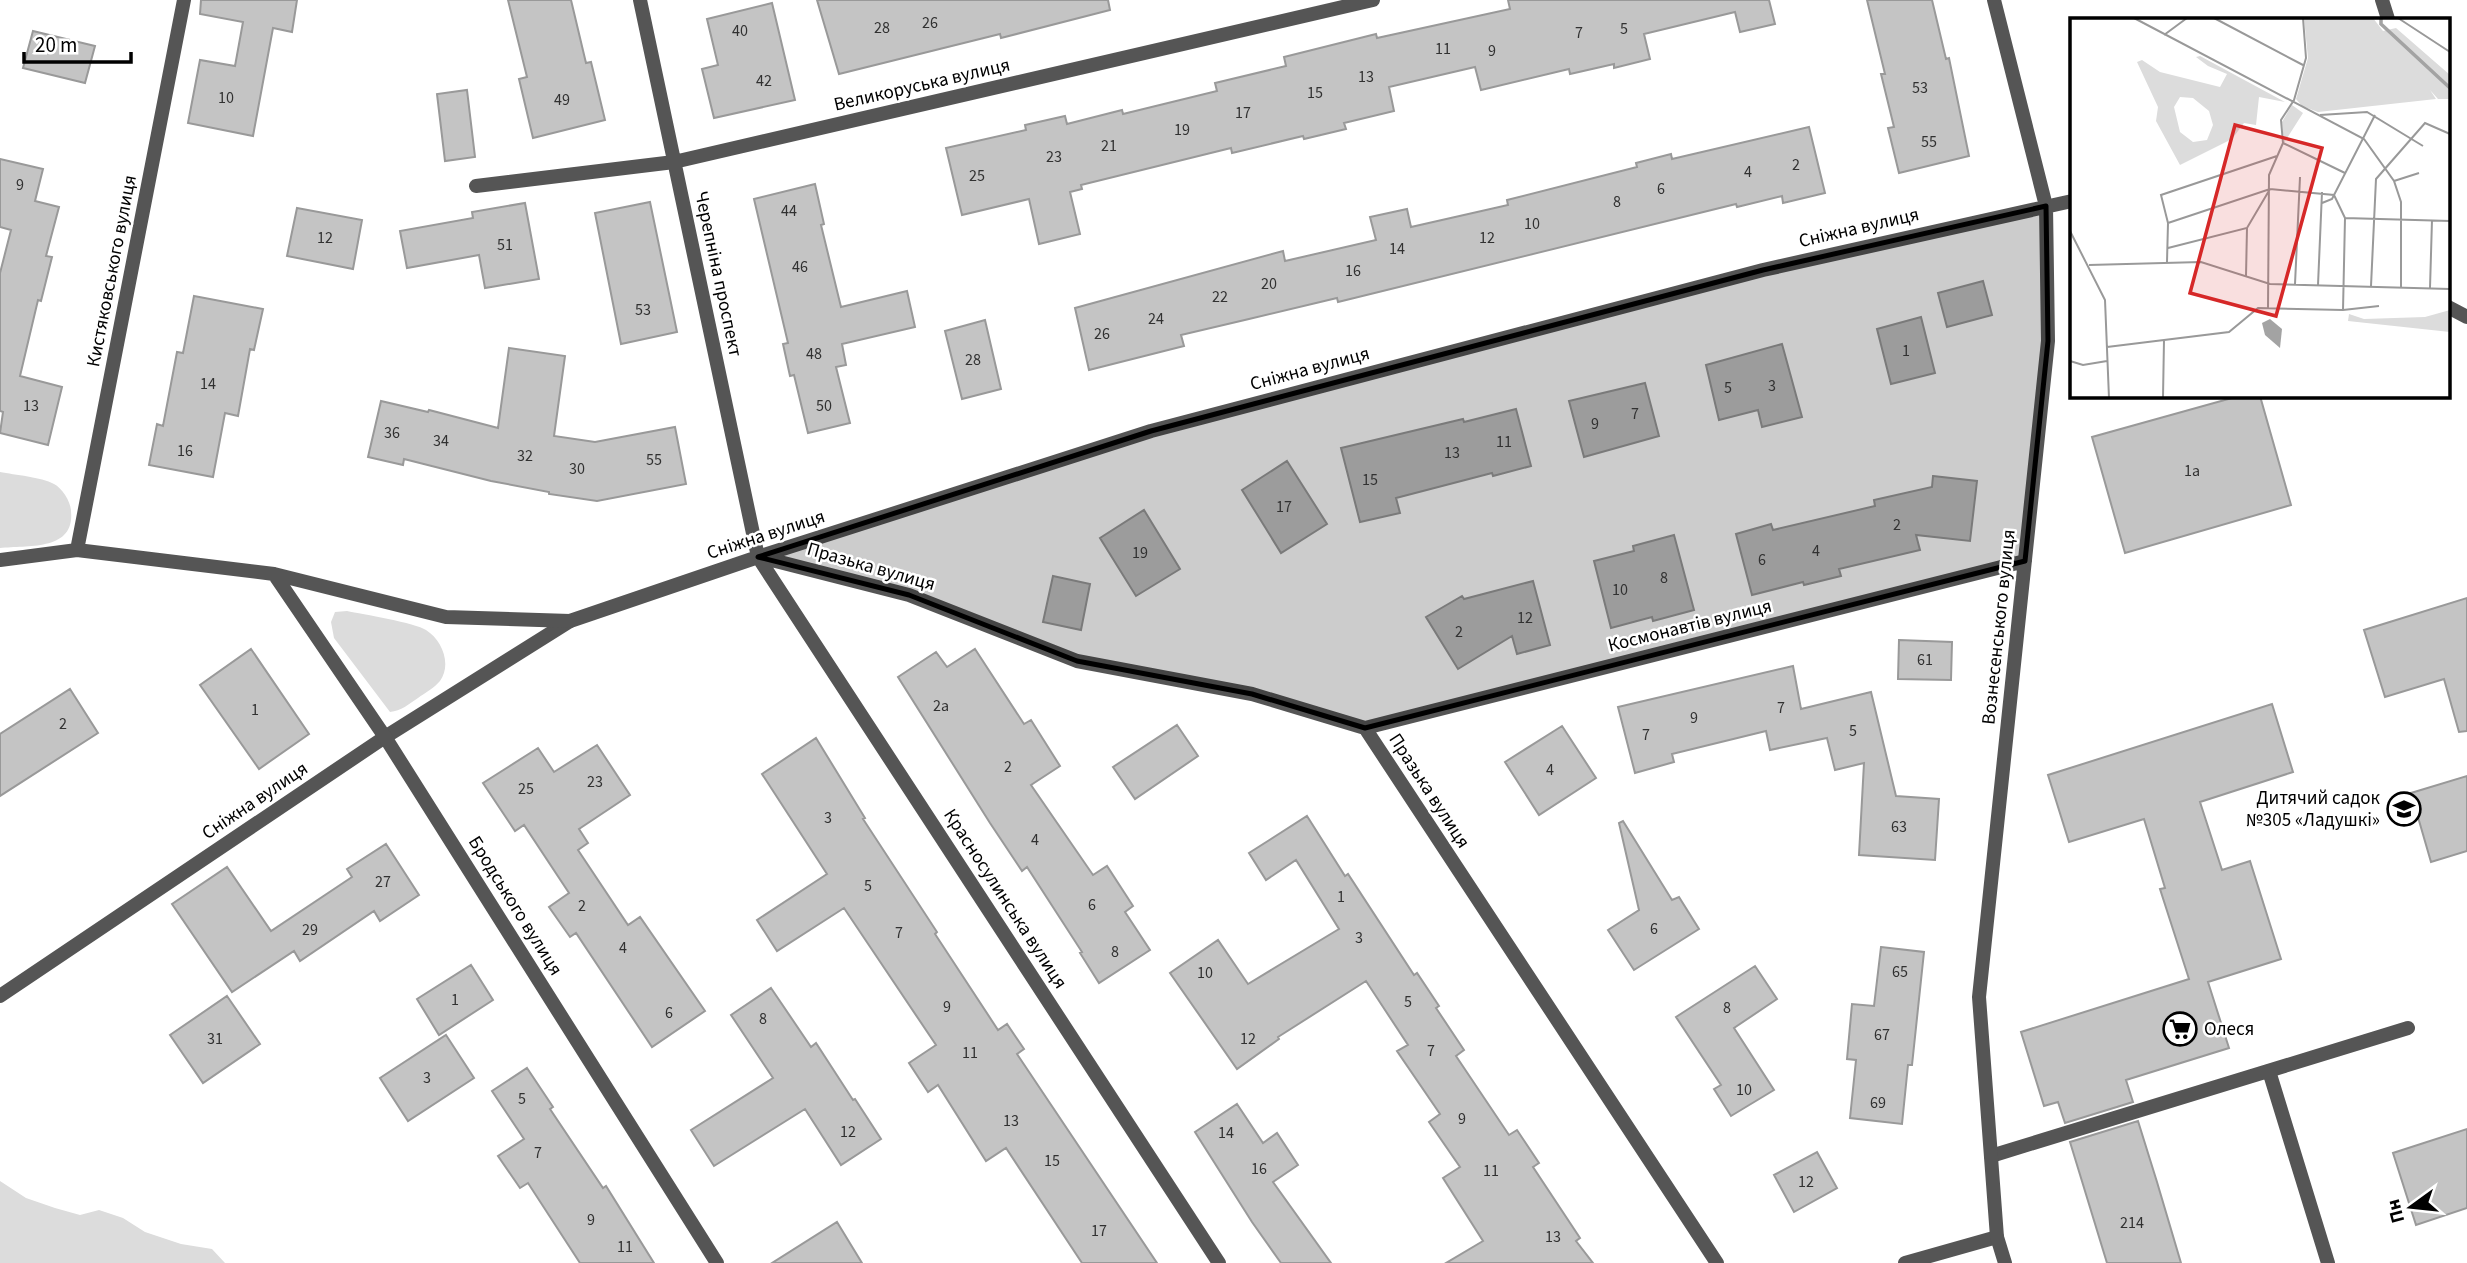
<svg xmlns="http://www.w3.org/2000/svg" width="2467" height="1263" font-family="'Source Sans 3',sans-serif">
  <style>
    .green { fill: #dcdcdc }
    .building { fill: #c4c4c4; stroke: #999; stroke-width: 2 }
    .lines { fill: none; stroke-linecap: round; stroke-linejoin: round }
    .lane { stroke: #555; stroke-width: 14 }
    .street { stroke: #555; stroke-width: 14 }
    .marked { fill: #000; fill-opacity: 0.2; stroke: #000; stroke-width: 5; stroke-linejoin: round }
    .labels { text-anchor: middle; dominant-baseline: central; stroke-width: 5; stroke-linejoin: round; paint-order: stroke }
    .number-label { font-size: 16px; fill: #313131 }
    .street-label { font-size: 19px; fill: #000; stroke: #fff }
    .poi-label { font-size: 19px; fill: #000; stroke: #fff; text-anchor: end }
    .inset-river { fill: none; stroke: #a3a3a3; stroke-width: 3.5 }
    .inset-road { fill: none; stroke: #999; stroke-width: 2 }
    .view { fill: #d62828; fill-opacity: 0.15; stroke: #d62828; stroke-width: 3.5 }
    .inset-edge { fill: none; stroke: #000; stroke-width: 3.5 }
  </style>
  <rect width="100%" height="100%" fill="#fff"/>
  <path class="green" d="M0,472C15,475 41,477 54,484C62,488 71,502 71,511C75,551 29,545 0,548Z
    M347,611C362,614 416,623 426,630C442,640 452,664 440,681C434,688 425,693 418,698C409,704 401,711 390,712L334,638L331,622L335,612Z
    M0,1181L26,1198L55,1208L80,1215L99,1210L123,1218L145,1232L181,1244L212,1249L225,1263H0Z"/>
  <path class="building" d="M201,0H297L292,32L273,28L253,136L188,123L200,60L235,66L243,22L200,14Z
    M508,0H571L586,63L591,62L605,120L533,138L519,79L527,77Z
    M817,0H1108L1110,10L1001,38L1000,34L839,74Z
    M1508,0H1769L1775,24L1740,32L1735,12L1644,34L1650,59L1614,68V64L1570,74L1569,69L1481,90L1475,67L1389,87L1394,111L1344,123L1346,129L1304,139L1303,136L1232,153L1231,148L1081,185L1082,189L1070,192L1080,234L1039,244L1029,199L962,215L946,148L1026,130L1025,125L1065,116L1067,124L1122,110L1123,114L1217,91L1215,83L1286,66L1284,57L1376,34L1377,38L1510,9Z
    M1867,0H1932L1946,59L1949,58L1969,156L1899,173L1888,128L1894,127L1881,74H1885Z
    M772,3L795,100L714,118L702,69L718,65L707,19Z
    M33,31L95,46L85,83L23,68Z
    M467,90L475,157L445,161L437,94Z
    M1809,127L1825,193L1783,203L1782,196L1737,207L1736,204L1338,302L1337,298L1249,319L1181,335L1184,346L1089,370L1075,308L1283,251L1285,261L1376,240L1370,217L1407,209L1411,227L1508,205L1507,200L1637,167L1636,163L1671,154L1672,159Z
    M0,159L43,169L35,201L59,207L46,256L52,257L41,301L38,300L20,376L62,387L48,445L0,433L3,412L0,411V273L11,230L0,227Z
    M815,184L824,224L821,225L841,307L907,291L915,327L842,344L846,365L836,367L850,423L808,433L794,375L790,376L783,344L788,343L754,199Z
    M650,202L677,332L621,344L595,213Z
    M525,203L539,279L485,288L479,255L407,268L400,231L473,218L472,212Z
    M297,208L362,220L353,269L287,256Z
    M1983,281L1992,315L1947,327L1938,293Z
    M194,296L263,309L254,350L250,349L238,416L225,413L213,477L149,465L157,424L163,426L177,352L183,353Z
    M1921,317L1935,373L1891,384L1877,329Z
    M985,320L1001,389L962,399L945,331Z
    M1782,344L1802,417L1762,427L1758,410L1719,420L1706,365Z
    M509,348L565,356L554,436L595,442L675,427L686,484L597,501L549,494V492L491,481L404,459L403,465L368,457L381,401L428,412L429,410L498,428Z
    M1645,383L1659,436L1584,457L1569,401Z
    M2239,396H2260L2291,505L2125,553L2092,437Z
    M1516,409L1531,466L1493,476L1492,473L1396,498L1400,513L1360,522L1341,448L1463,419L1464,422Z
    M1287,461L1327,524L1281,553L1242,490Z
    M1933,476L1977,481L1970,541L1916,535L1920,550L1839,569L1841,576L1804,585L1803,582L1752,595L1736,534L1771,524L1773,530L1875,506L1874,500L1932,487Z
    M1144,510L1180,569L1136,596L1100,538Z
    M1674,535L1694,610L1653,621L1652,617L1611,628L1594,561L1634,551L1633,546Z
    M1053,576L1090,584L1081,630L1043,622Z
    M1533,581L1550,645L1517,654L1512,636L1458,669L1426,617L1462,596L1464,599Z
    M2467,598V731L2459,732L2444,679L2385,697L2364,630Z
    M1899,640L1952,642L1951,680L1898,679Z
    M251,649L309,734L259,769L200,685Z
    M975,649L1024,724L1031,720L1060,766L1031,785L1093,875L1107,866L1133,906L1125,912L1150,950L1099,983L1080,953L1082,952L1027,867L1022,871L990,823L898,677L936,652L947,667Z
    M1793,666L1801,709L1871,692L1896,796L1939,799L1935,860L1859,855L1864,763L1835,770L1827,738L1770,750L1766,731L1672,754L1674,762L1635,773L1618,707Z
    M70,689L98,733L0,796V734Z
    M2272,704L2293,772L2200,802L2222,870L2250,861L2281,959L2208,982L2229,1048L2126,1080L2133,1102L2065,1123L2058,1102L2044,1106L2021,1032L2189,979L2160,889L2165,888L2144,819L2069,842L2048,775Z
    M1177,725L1198,756L1135,799L1113,767Z
    M1562,726L1596,778L1539,815L1505,762Z
    M816,738L865,818L863,819L937,932L935,934L998,1030L1007,1024L1024,1049L1017,1054L1157,1263H1082L1006,1148L986,1161L938,1085L928,1092L909,1063L936,1045L844,908L777,951L757,920L827,874L762,774Z
    M597,745L630,795L579,829L588,843L578,850L628,925L640,917L705,1011L652,1047L576,933L570,937L549,907L569,893L524,825L515,831L483,783L538,748L554,772Z
    M2467,776V851L2431,862L2411,793Z
    M1307,816L1345,876L1348,874L1414,975L1417,973L1439,1006L1436,1008L1464,1050L1456,1056L1509,1135L1517,1130L1539,1163L1533,1167L1580,1238L1576,1241L1593,1263H1446L1483,1241L1443,1178L1460,1167L1429,1122L1440,1114L1397,1051L1408,1045L1366,981L1278,1037L1279,1039L1237,1069L1170,973L1218,940L1248,984L1339,929L1296,860L1266,880L1249,853Z
    M1623,821L1672,900L1679,897L1699,929L1634,970L1608,930L1639,910L1619,823Z
    M386,844L419,895L380,921L374,911L300,961L294,951L232,992L172,904L227,867L271,931L352,877L347,869Z
    M1881,947L1924,952L1912,1065H1908L1902,1124L1850,1118L1856,1060L1847,1059L1852,1004L1874,1006Z
    M471,965L493,1000L439,1035L417,999Z
    M1755,966L1777,999L1734,1028L1774,1090L1731,1116L1714,1089L1721,1085L1676,1017Z
    M771,988L811,1047L816,1043L853,1100L855,1099L881,1139L841,1165L805,1109L714,1166L691,1130L773,1078L731,1015Z
    M227,996L260,1044L203,1083L170,1035Z
    M446,1035L474,1078L408,1121L380,1078Z
    M527,1068L553,1107L550,1109L603,1188L606,1186L654,1263H580L528,1183L520,1188L498,1156L524,1139L492,1091Z
    M1237,1104L1263,1143L1277,1133L1298,1165L1273,1182L1331,1263H1281L1252,1222L1195,1132Z
    M2138,1121L2157,1182L2181,1263H2107L2070,1142Z
    M2467,1129V1208L2416,1225L2393,1153Z
    M1817,1152L1837,1188L1794,1212L1774,1175Z
    M837,1222L862,1263H772Z"/>
  <g class="lines">
    <path class="lane" d="M0,996L385,737L570,621
      M2269,1071L2328,1263
      M1991,1156L2408,1028
      M1905,1263L1997,1237"/>
    <path class="street" d="M640,0L758,557L1219,1263
      M1994,0L2046,206L2048,341L1979,997L1997,1237L2005,1263
      M2382,0L2388,19
      M476,186L674,162L1373,0
      M2448,307L2467,317
      M77,550L184,0
      M760,557L909,595L1077,661L1252,694L1365,728L1717,1263
      M0,560L77,550L274,574L446,617L570,621L758,557L1151,431L1763,270L2072,201
      M274,574L385,737L717,1263
      M1365,728L2025,561"/>
  </g>
  <path class="marked" d="M2046,206L2048,341L2025,561L1365,728L1252,694L1077,661L909,595L758,557L1151,431L1763,270Z"/>
  <defs>
    <symbol id="school-ring" viewBox="-11 -11 22 22"><circle r="9.5" fill="#fff" stroke="#000" stroke-width="1.5"/><path d="M0-5L7-2L0 1L-7-2ZM-4 1L0 2.5L4 1V4Q0 6-4 4Z" fill="#000"/></symbol>
    <symbol id="supermarket-ring" viewBox="-11 -11 22 22"><circle r="9.5" fill="#fff" stroke="#000" stroke-width="1.5"/><path d="M-6-5.5h2.5l.6 2H6L4.5 2H-2.5L-4.4-4H-6ZM-1.5 3.2a1.3 1.3 0 1 0 .1 0ZM3 3.2a1.3 1.3 0 1 0 .1 0Z" fill="#000"/></symbol>
  </defs>
  <g fill-rule="evenodd">
    <use href="#school-ring" x="2385" y="790" width="38" height="38"/>
    <use href="#supermarket-ring" x="2161" y="1010" width="38" height="38"/>
  </g>
  <g class="labels">
    <g class="number-label">
      <text x="930" y="23">26</text>
      <text x="882" y="28">28</text>
      <text x="1624" y="29">5</text>
      <text x="740" y="31">40</text>
      <text x="1579" y="33">7</text>
      <text x="1443" y="49">11</text>
      <text x="1492" y="51">9</text>
      <text x="1366" y="77">13</text>
      <text x="764" y="81">42</text>
      <text x="1920" y="88">53</text>
      <text x="1315" y="93">15</text>
      <text x="226" y="98">10</text>
      <text x="562" y="100">49</text>
      <text x="1243" y="113">17</text>
      <text x="1182" y="130">19</text>
      <text x="1929" y="142">55</text>
      <text x="1109" y="146">21</text>
      <text x="1054" y="157">23</text>
      <text x="1796" y="165">2</text>
      <text x="1748" y="172">4</text>
      <text x="977" y="176">25</text>
      <text x="20" y="185">9</text>
      <text x="1661" y="189">6</text>
      <text x="1617" y="202">8</text>
      <text x="789" y="211">44</text>
      <text x="1532" y="224">10</text>
      <text x="325" y="238">12</text>
      <text x="1487" y="238">12</text>
      <text x="505" y="245">51</text>
      <text x="1397" y="249">14</text>
      <text x="800" y="267">46</text>
      <text x="1353" y="271">16</text>
      <text x="1269" y="284">20</text>
      <text x="1220" y="297">22</text>
      <text x="643" y="310">53</text>
      <text x="1156" y="319">24</text>
      <text x="1102" y="334">26</text>
      <text x="1906" y="351">1</text>
      <text x="814" y="354">48</text>
      <text x="973" y="360">28</text>
      <text x="208" y="384">14</text>
      <text x="1772" y="386">3</text>
      <text x="1728" y="388">5</text>
      <text x="31" y="406">13</text>
      <text x="824" y="406">50</text>
      <text x="1635" y="414">7</text>
      <text x="1595" y="424">9</text>
      <text x="392" y="433">36</text>
      <text x="441" y="441">34</text>
      <text x="1504" y="442">11</text>
      <text x="185" y="451">16</text>
      <text x="1452" y="453">13</text>
      <text x="525" y="456">32</text>
      <text x="654" y="460">55</text>
      <text x="577" y="469">30</text>
      <text x="2192" y="471">1а</text>
      <text x="1370" y="480">15</text>
      <text x="1284" y="507">17</text>
      <text x="1897" y="525">2</text>
      <text x="1816" y="551">4</text>
      <text x="1140" y="553">19</text>
      <text x="1762" y="560">6</text>
      <text x="1664" y="578">8</text>
      <text x="1620" y="590">10</text>
      <text x="1525" y="618">12</text>
      <text x="1459" y="632">2</text>
      <text x="1925" y="660">61</text>
      <text x="941" y="706">2а</text>
      <text x="1781" y="708">7</text>
      <text x="255" y="710">1</text>
      <text x="1694" y="718">9</text>
      <text x="63" y="724">2</text>
      <text x="1853" y="731">5</text>
      <text x="1646" y="735">7</text>
      <text x="1008" y="767">2</text>
      <text x="1550" y="770">4</text>
      <text x="595" y="782">23</text>
      <text x="526" y="789">25</text>
      <text x="828" y="818">3</text>
      <text x="1899" y="827">63</text>
      <text x="1035" y="840">4</text>
      <text x="383" y="882">27</text>
      <text x="868" y="886">5</text>
      <text x="1341" y="897">1</text>
      <text x="1092" y="905">6</text>
      <text x="582" y="906">2</text>
      <text x="1654" y="929">6</text>
      <text x="310" y="930">29</text>
      <text x="899" y="933">7</text>
      <text x="1359" y="938">3</text>
      <text x="623" y="948">4</text>
      <text x="1115" y="952">8</text>
      <text x="1900" y="972">65</text>
      <text x="1205" y="973">10</text>
      <text x="455" y="1000">1</text>
      <text x="1408" y="1002">5</text>
      <text x="947" y="1007">9</text>
      <text x="1727" y="1008">8</text>
      <text x="669" y="1013">6</text>
      <text x="763" y="1019">8</text>
      <text x="1882" y="1035">67</text>
      <text x="215" y="1039">31</text>
      <text x="1248" y="1039">12</text>
      <text x="1431" y="1051">7</text>
      <text x="970" y="1053">11</text>
      <text x="427" y="1078">3</text>
      <text x="1744" y="1090">10</text>
      <text x="522" y="1099">5</text>
      <text x="1878" y="1103">69</text>
      <text x="1462" y="1119">9</text>
      <text x="1011" y="1121">13</text>
      <text x="848" y="1132">12</text>
      <text x="1226" y="1133">14</text>
      <text x="538" y="1153">7</text>
      <text x="1052" y="1161">15</text>
      <text x="1259" y="1169">16</text>
      <text x="1491" y="1171">11</text>
      <text x="1806" y="1182">12</text>
      <text x="591" y="1220">9</text>
      <text x="2132" y="1223">214</text>
      <text x="1099" y="1231">17</text>
      <text x="1553" y="1237">13</text>
      <text x="625" y="1247">11</text>
    </g>
    <g class="street-label">
      <text transform="translate(922 85) rotate(-13)">Великоруська вулиця</text>
      <text transform="translate(1859 228) rotate(-13)">Сніжна вулиця</text>
      <text transform="translate(112 271) rotate(-79)">Кистяковського вулиця</text>
      <text transform="translate(718 274) rotate(78)">Черепніна проспект</text>
      <text transform="translate(1310 369) rotate(-15)">Сніжна вулиця</text>
      <text transform="translate(766 535) rotate(-18)">Сніжна вулиця</text>
      <text transform="translate(871 567) rotate(16)">Празька вулиця</text>
      <text transform="translate(1690 626) rotate(-14)">Космонавтів вулиця</text>
      <text transform="translate(1999 627) rotate(-84)">Вознесенського вулиця</text>
      <text transform="translate(1429 791) rotate(57)">Празька вулиця</text>
      <text transform="translate(255 801) rotate(-34)">Сніжна вулиця</text>
      <text transform="translate(1005 899) rotate(57)">Красносулинська вулиця</text>
      <text transform="translate(515 906) rotate(58)">Бродського вулиця</text>
    </g>
    <g class="poi-label">
      <text x="2380" y="798">Дитячий садок<tspan x="2380" dy="22">№305 «Ладушкі»</tspan></text>
      <text x="2204" y="1029" text-anchor="start">Олеся</text>
    </g>
  </g>
  <g transform="translate(2070 18)">
    <rect width="380" height="380" fill="#fff"/>
    <path d="M234,0H303L313,13L326,10L380,57V81H368L360,72L366,81L248,94L232,88L226,81L238,40ZM130,38L215,84L189,79L186,107L174,105L162,121L110,147L86,103L88,89L67,44L72,42L90,54L150,69L157,56L138,48L126,39ZM110,79L123,80L139,93L143,107L137,122L123,124L110,114L104,89ZM222,87L233,95L214,125L212,104ZM380,292V314L278,303L279,296L294,301L355,299Z" fill="#dcdcdc" fill-rule="evenodd"/>
    <path d="M200,301L212,311L210,330L195,317L192,305Z" fill="#a3a3a3"/>
    <path class="inset-river" d="M311,0V6L380,70"/>
    <path class="inset-road" d="M64,0L294,121L324,163L331,184V269M144,0L233,47M328,0L380,34M94,17L117,0M250,97L297,94L353,128M213,125L275,155M324,163L349,155M252,185L262,181L305,97M98,205L200,171L264,177L275,200L380,203M0,213L35,282L39,380M98,230L177,210L200,171M97,244L98,205L91,177L207,138M19,247L131,244L200,266L380,271M176,258L177,210M225,266L230,159M248,267L252,174M301,268L306,161L355,105L380,116M360,270L362,202M198,291L199,157L213,125L211,102L224,82L236,40L233,0M273,292L275,200M37,329L159,314L188,290L273,292L309,288M0,343L13,347L37,343M93,379L94,322"/>
    <path class="view" d="M165,107L252,130L206,298L120,275Z"/>
    <rect width="380" height="380" class="inset-edge"/>
  </g>
  <g transform="translate(2411 1207) rotate(255)" stroke="#ffffff" stroke-width="5" paint-order="stroke">
  <path d="M0-5L12 26L0 18L-12 26Z" fill="#000000"/>
  <text y="-10" font-size="19" font-weight="bold" text-anchor="middle" fill="#000000">Пн</text>
  </g>
  <path d="M24 52v10h107v-10" fill="none" stroke="#000000" stroke-width="3.5"/>
  <text x="35" y="52" font-size="21" fill="#000000" stroke="#ffffff" stroke-width="5" paint-order="stroke">20 m</text>
</svg>
